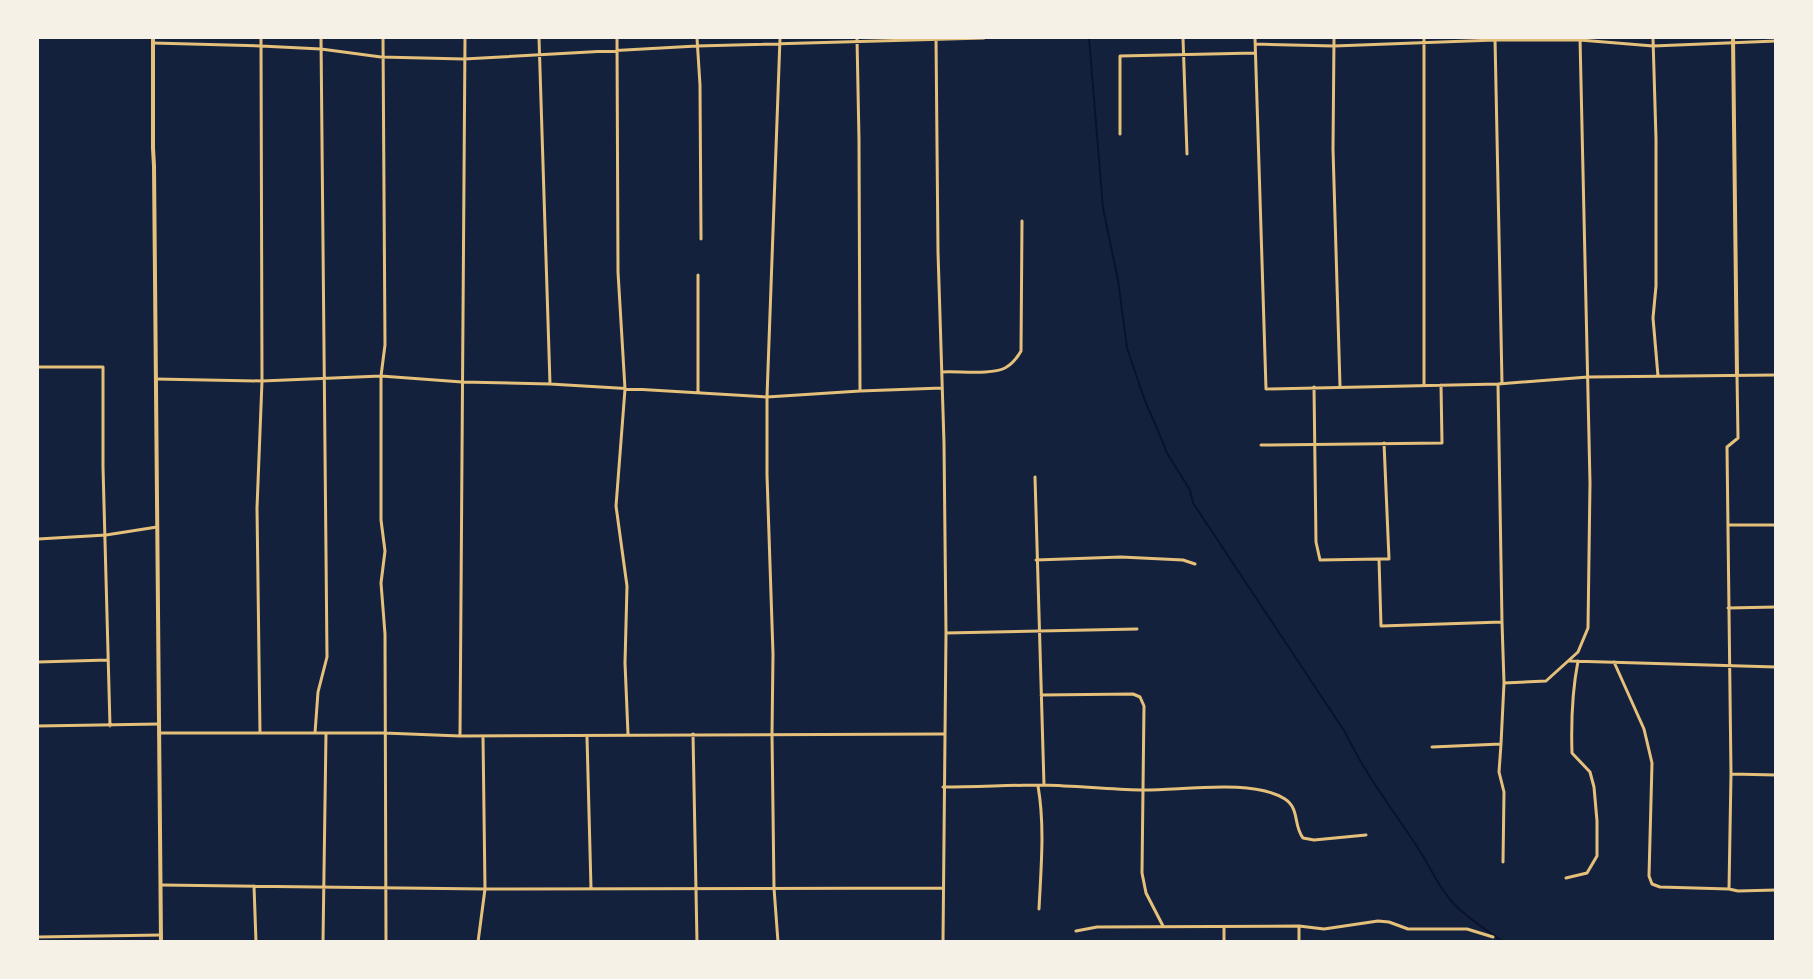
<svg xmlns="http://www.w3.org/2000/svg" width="1813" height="979" font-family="'Noto Serif',serif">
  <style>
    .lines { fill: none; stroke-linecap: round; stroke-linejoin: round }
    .stream { stroke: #0b132b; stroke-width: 2 }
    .minor { stroke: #e5c07b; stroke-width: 3 }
    .tertiary { stroke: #e5c07b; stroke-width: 4 }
  </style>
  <rect width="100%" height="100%" fill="#14213d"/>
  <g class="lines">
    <path class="stream" d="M1089,38L1103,208L1118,280L1127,348L1145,401L1157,428L1167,453L1190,490L1193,503L1345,732C1365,774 1393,810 1418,848C1431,868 1439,889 1456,906C1470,920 1487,930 1503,942"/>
    <path class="minor" d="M383,38L385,345L381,376V520L385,551L381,583L385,634L386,942
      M539,38L550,384
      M617,38L618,272L625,389L616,506L627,586L625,663L628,734
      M697,38L700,85L701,239
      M857,38L859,140L860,391
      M936,38L938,252L944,443L946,633L943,942
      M1183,38L1187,154
      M1255,38L1266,389L1498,384L1588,377L1776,375
      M1334,38L1333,149L1340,386
      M1424,38V385
      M1495,38L1502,383
      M1653,38L1656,139V286L1653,318L1658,376
      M153,43L261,46L321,49L381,57L464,59L697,46L984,38
      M1255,44L1334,46L1495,40H1580L1653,46L1776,41
      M1120,134V56L1255,53
      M698,275V392
      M38,367H103V467L110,726
      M942,372C959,371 991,375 1005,368C1013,364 1017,358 1021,351L1022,221
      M1737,375L1738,438L1727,447L1731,774L1729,889L1738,891L1776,890
      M156,379L262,381L381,376L462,382L550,384L767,397L860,391L942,388
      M1498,384L1502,622
      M1314,387L1316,542L1320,560L1379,559
      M1384,443L1389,559H1379L1381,626L1502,622L1504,683L1501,744L1432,747
      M1261,445L1442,443L1441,385
      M1035,477L1044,785
      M1728,525H1776
      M38,539L106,535L157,527
      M1036,560L1121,557L1183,560L1195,564
      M1728,608L1776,607
      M946,633L1137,629
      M1570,661L1776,667
      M38,662L108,660
      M1614,662L1644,729L1652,763L1649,876L1652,884L1660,887L1729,889
      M1504,683L1546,681L1578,652L1588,628L1590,483L1580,38
      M1041,695L1133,694L1140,697L1144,706L1142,873L1146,893L1163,926
      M38,726L159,724
      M159,733H384L460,736L943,734
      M260,733L257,508L262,381L261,38
      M315,733L318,692L327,657L321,38
      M693,734L697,942
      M460,736L465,38
      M587,737L591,888
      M1501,744L1499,772L1504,792L1503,862
      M1731,774L1776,775
      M1038,786C1045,826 1041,868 1039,909
      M943,787C977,787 1010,785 1044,785C1076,786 1108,789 1140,790C1179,791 1252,778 1285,799C1300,809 1293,825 1303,838L1314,840L1366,835
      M1566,878L1587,873L1597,856V821L1594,787L1590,772L1572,753C1571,721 1572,692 1578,661
      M161,885L485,889L943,888
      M254,886L256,942
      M1299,926V942
      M1224,927V942
      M1076,931L1097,927L1299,926L1324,929L1378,921L1389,922L1408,929H1467L1493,937
      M38,937L161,935
      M323,942L326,733
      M478,942L485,889L483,736
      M778,942L774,888L772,734L773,654L767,475V397L780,38"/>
    <path class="tertiary" d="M153,38V148L154,166L161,942
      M1733,38L1737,375"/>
  </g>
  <rect width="1813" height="979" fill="none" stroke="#f6f1e7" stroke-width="78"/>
</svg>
